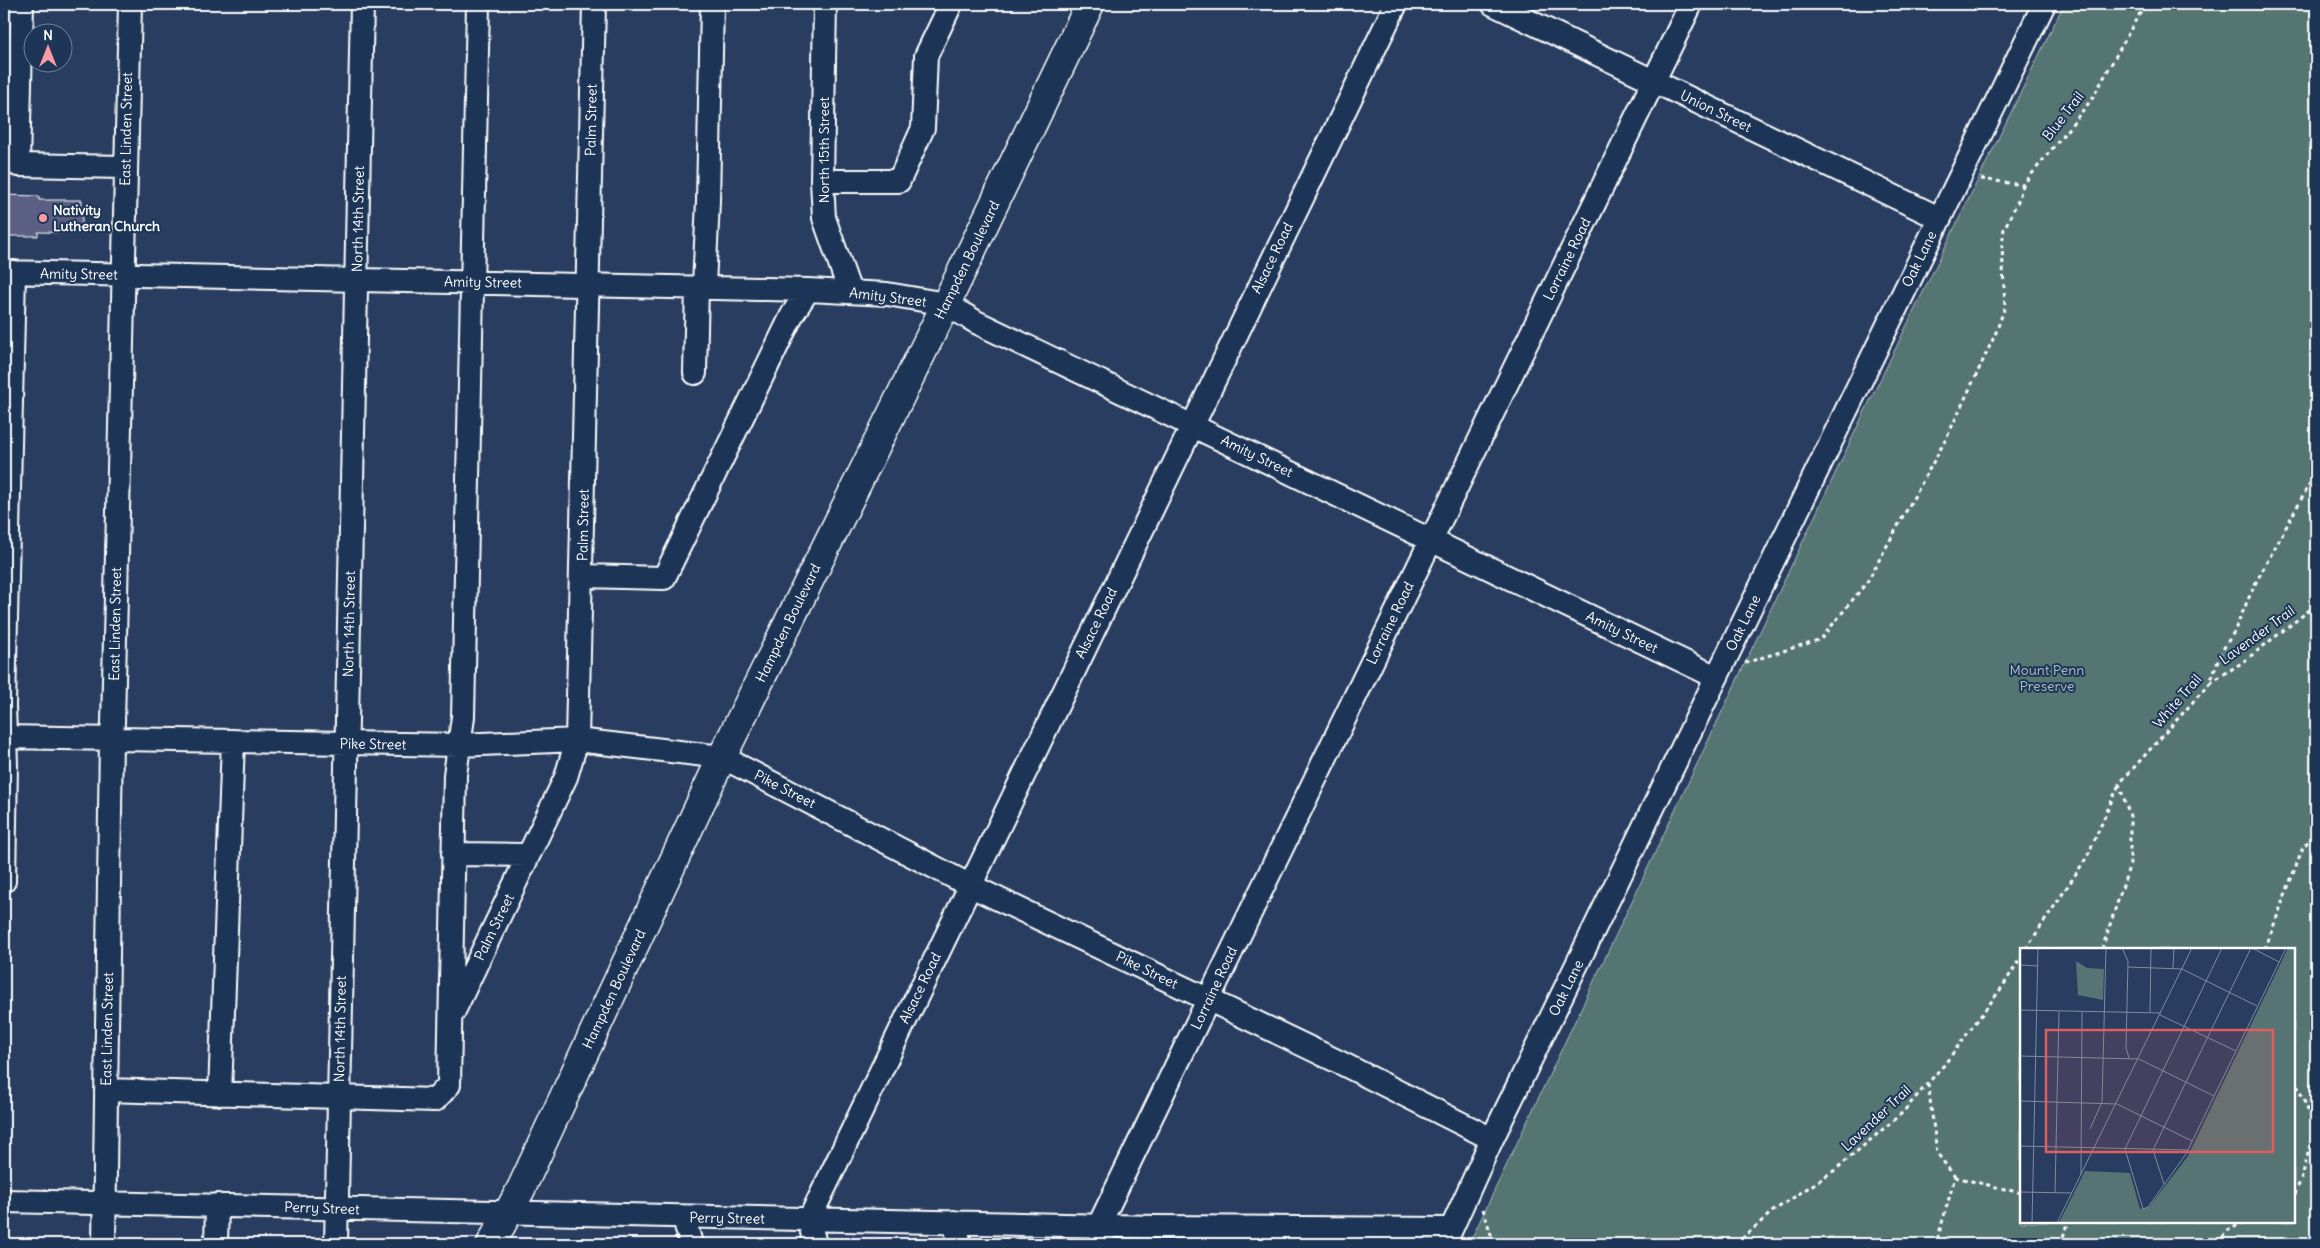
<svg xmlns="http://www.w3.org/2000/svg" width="2320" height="1248" font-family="Delius,sans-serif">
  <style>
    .green { fill: #557473; stroke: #aabab9; fill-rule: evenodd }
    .building { fill: #5b5f84; stroke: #fff }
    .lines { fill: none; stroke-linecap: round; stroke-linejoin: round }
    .minor-casing { stroke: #fff; stroke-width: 26 }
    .major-casing { stroke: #fff; stroke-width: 31 }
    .path { stroke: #fff; stroke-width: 3; stroke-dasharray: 4 4; stroke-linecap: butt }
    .minor { stroke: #1d3557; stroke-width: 22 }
    .major { stroke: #1d3557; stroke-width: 28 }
    .poi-dot { fill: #ff9aa2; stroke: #1d3557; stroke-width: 2 }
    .labels { text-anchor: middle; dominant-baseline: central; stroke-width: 4; stroke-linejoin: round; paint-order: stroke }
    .street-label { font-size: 14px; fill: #fff; stroke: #1d3557 }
    .poi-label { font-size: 14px; font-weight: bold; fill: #fff; stroke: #1d3557; text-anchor: start }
    .park-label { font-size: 14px; fill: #b2c0c0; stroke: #1d3557 }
    .inset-road { fill: none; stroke: #7f8ba0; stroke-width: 1 }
    .view { fill: #e05e5e; fill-opacity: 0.15; stroke: #e05e5e; stroke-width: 2.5 }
    .inset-edge { fill: none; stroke: #fff; stroke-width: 2.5 }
  </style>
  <rect width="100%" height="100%" fill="#293d60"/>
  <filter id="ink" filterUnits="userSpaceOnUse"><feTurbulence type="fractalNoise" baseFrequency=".02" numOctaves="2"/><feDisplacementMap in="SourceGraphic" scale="10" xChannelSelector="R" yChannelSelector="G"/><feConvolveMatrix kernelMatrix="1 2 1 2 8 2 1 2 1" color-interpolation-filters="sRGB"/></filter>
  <g filter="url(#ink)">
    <path class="green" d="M2064,4H2316V1244H1469L1862,417ZM2021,949H2294V1222H2021Z"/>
    <path class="building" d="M4,195L39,196V200H82V233L38,232V236H4Z"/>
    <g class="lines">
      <defs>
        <path id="minor" d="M22,4L18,165L125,167
          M825,4L822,181L824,218L850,292
          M1493,4L1939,218
          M822,181H899L923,128L926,56L951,4
          M4,272L808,290L887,294L946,304L976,322L1716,677
          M704,286L708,201L712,4
          M695,373L697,286
          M582,576L664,578L792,315L808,290
          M4,737L459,745L577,740L722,757L969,885L1343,1064L1492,1139
          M453,854L528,855
          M4,881L6,765L4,706L14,272
          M454,1011L566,777L577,740L594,4
          M106,1090L435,1100L449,1085L455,775L463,717L478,4
          M220,1094L233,741
          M4,1201L1155,1227L1450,1229
          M684,1218L691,1244
          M954,1222L960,1244
          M1445,1243L1492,1139L2044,4
          M104,1244L111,739L113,723L130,4
          M216,1244L217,1205
          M336,1244L362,4
          M815,1244L809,1220L1396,4
          M1104,1244L1099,1225L1691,4"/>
        <path id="major" d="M491,1244L521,1189L722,757L946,304L1090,4"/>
      </defs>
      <use href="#minor" class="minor-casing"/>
      <use href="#major" class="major-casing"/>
      <path class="path" d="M1981,179L2023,185L2092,99L2138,16L2148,4
        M1745,663L1821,639L1867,582L1946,439L1995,335L2005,307L2002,246L2004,229L2018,201L2023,185
        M2210,683L2243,662L2316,605
        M2026,949L2087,857L2119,784
        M2102,949L2130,864V816L2119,784L2210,683L2220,654L2234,632L2254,586L2316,472
        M2265,949L2303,847L2316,833
        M2294,1078L2315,1126L2302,1177L2294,1196
        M1928,1084L1937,1153L1955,1177L1936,1244
        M1955,1177L2021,1193
        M1483,1209L1494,1244
        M1736,1244L1773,1211L1835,1170L1902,1113L1944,1065L2003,986L2021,957
        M2060,1244L2069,1222
        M2217,1244L2227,1231L2244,1222"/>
      <use href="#minor" class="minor"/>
      <use href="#major" class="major"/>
    </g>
  </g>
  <circle class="poi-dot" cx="43" cy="218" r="5"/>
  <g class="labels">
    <g class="street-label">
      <text transform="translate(1716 111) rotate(26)">Union Street</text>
      <text transform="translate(2063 116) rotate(-52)">Blue Trail</text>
      <text transform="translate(591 120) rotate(-89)">Palm Street</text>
      <text transform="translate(126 129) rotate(-89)">East Linden Street</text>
      <text transform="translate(824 150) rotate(-90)">North 15th Street</text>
      <text transform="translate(358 219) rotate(-89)">North 14th Street</text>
      <text transform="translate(1272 258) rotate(-64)">Alsace Road</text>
      <text transform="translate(1567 259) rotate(-64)">Lorraine Road</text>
      <text transform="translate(1919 259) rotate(-64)">Oak Lane</text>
      <text transform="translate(967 260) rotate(-64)">Hampden Boulevard</text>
      <text transform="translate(79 274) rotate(1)">Amity Street</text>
      <text transform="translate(483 282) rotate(1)">Amity Street</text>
      <text transform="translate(888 297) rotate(7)">Amity Street</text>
      <text transform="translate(1257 456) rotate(26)">Amity Street</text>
      <text transform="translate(583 525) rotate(-89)">Palm Street</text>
      <text transform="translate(788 623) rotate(-64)">Hampden Boulevard</text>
      <text transform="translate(1096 623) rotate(-64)">Alsace Road</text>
      <text transform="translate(1390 623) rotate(-64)">Lorraine Road</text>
      <text transform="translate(1743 623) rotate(-64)">Oak Lane</text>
      <text transform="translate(115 624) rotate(-89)">East Linden Street</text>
      <text transform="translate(349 624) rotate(-89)">North 14th Street</text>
      <text transform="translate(1622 632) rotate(26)">Amity Street</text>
      <text transform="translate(2257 635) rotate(-36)">Lavender Trail</text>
      <text transform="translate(2177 701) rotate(-49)">White Trail</text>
      <text transform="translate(373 744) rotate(1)">Pike Street</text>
      <text transform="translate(785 789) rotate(27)">Pike Street</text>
      <text transform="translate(494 927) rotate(-64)">Palm Street</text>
      <text transform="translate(1147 970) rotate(26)">Pike Street</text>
      <text transform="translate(920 988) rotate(-64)">Alsace Road</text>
      <text transform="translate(1214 988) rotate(-65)">Lorraine Road</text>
      <text transform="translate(1566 988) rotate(-64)">Oak Lane</text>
      <text transform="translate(614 989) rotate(-65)">Hampden Boulevard</text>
      <text transform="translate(107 1029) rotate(-89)">East Linden Street</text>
      <text transform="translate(340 1029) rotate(-89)">North 14th Street</text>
      <text transform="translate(1876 1118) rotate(-43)">Lavender Trail</text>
      <text transform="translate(322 1208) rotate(2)">Perry Street</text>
      <text transform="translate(727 1218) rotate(1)">Perry Street</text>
    </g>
    <g class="poi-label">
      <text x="53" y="210">Nativity<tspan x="53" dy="16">Lutheran Church</tspan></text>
    </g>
    <g class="park-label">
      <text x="2047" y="670">Mount Penn<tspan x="2047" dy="16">Preserve</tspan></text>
    </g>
  </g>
  <g transform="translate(2020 948)">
    <rect width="275" height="275" fill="#293d60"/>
    <path d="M268,0H275V275H39L65,223L110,225L120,261L129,259L168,208ZM56,13L67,20L84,21L83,52L58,47Z" fill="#557473"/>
    <path class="inset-road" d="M102,0L108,13L106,100L109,110M202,0L105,201L123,261L128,259L166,206L266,0M232,0L259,14M0,17L18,18M108,19L162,21L237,58M153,20L154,0M0,62L141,65M130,65L131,0M140,67L216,103M0,108L119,111L194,148M0,153L97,156L172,193M70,181L82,154L86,0M0,198L168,202M61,227L62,64M144,236L133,202L231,0M0,244L52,245M35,245L39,63M12,275L18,0M37,275L172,0"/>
    <path class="view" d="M26,82H253V204H26Z"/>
    <rect width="275" height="275" class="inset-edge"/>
  </g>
  <rect width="2320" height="1248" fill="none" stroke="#1d3557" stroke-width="20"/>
  <rect x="10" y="10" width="2300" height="1228" fill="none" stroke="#fff" stroke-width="2" filter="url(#ink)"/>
  <g transform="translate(48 48)"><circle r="24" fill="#1d3557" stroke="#77869a"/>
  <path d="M0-4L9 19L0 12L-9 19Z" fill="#ff9aa2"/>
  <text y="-8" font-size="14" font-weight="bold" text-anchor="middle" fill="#ffffff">N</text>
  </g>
</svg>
